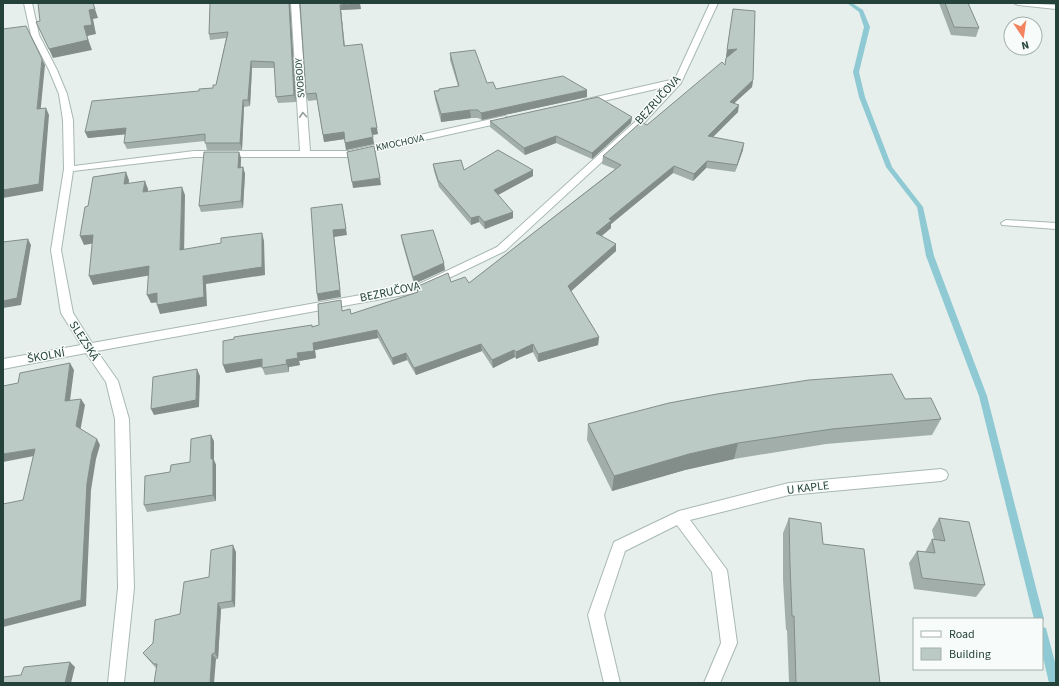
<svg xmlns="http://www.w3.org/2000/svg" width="1059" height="686" font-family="'Source Sans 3',sans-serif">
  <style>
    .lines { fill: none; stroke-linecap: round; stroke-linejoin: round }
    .stream { fill: #8ec9d4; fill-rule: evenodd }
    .minor-casing { stroke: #a8b8b2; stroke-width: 2 }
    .minor { fill: #fff; fill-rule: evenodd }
    .wall { fill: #a1aea9 }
    .shaded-wall { fill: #838d89 }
    .building { fill: #bbcac4; stroke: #838d89 }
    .oneway { stroke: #92a09c }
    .labels { text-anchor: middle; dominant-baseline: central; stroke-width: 3; stroke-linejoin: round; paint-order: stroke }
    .far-street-label { font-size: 10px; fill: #24423a; stroke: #f7fbf9 }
    .street-label { font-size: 12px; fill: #24423a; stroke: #f7fbf9 }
  </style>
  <rect width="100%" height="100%" fill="#e6efeb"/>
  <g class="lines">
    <path class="stream" d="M847,3H852L863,10L870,27L859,72L865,97L892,167L923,207L934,256L987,396L1044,619L1042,623V619H1034L979,396L926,256L917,207L886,167L859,97L853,72L864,27L859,12Z
      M1042,627L1046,628L1047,632L1056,666V683H1049L1042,653Z"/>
    <defs>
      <path id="minor" d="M24,3H32L39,35L57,70L67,94L73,120L74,166L194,151H300L291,3H299L310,151H348L505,116L509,119L505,122L348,157H194L73,171L61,250L73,313L92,343L417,285L497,247L637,120L669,86L586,105L583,104L582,102L583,100L675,79L710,3H718L681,83L643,124L505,251L420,292L97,351L118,381L129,419L134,588L124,683H108L118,588L115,419L106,382L86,353L3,369V359L81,345L61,313L51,250L64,169L63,120L59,94L49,70L31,35Z
        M1014,3L1056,5V9L1018,5Z
        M1006,220L1056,223V229L1002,225L1001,223Z
        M941,469L946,471L948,475L946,479L941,481L789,495L690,520L727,570L737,643L720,683H704L721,643L712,572L677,525L625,551L604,615L620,683H604L588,615L614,542L679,511L789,483Z"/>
    </defs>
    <use href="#minor" class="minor-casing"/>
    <use href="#minor" class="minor"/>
  </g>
  <path class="wall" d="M290,3L296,102L278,103L276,97L275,68H252L250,106L244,107L242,150H207L205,141L127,149L124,143L125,134L88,138L85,132L199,91L213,88L216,85L226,38L210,40L209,34Z
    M300,3L361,9L341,10L345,46L378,134L372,135L374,144L346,150L345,139L324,142L317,100L308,101L306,94Z
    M939,3H968L979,28L976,37L951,35Z
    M733,9L753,80L752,87L734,103L738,112L713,137L743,150L735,172L706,168L693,181L673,173L611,224V228L601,236L616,244V251L571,291L599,337L598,345L538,362L533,352L516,359L515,357L493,368L482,351L416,375L407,360L393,365L378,338L315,350L316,358L299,361L300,365L289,367V372L265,375L262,367L226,373L312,325V327L319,325L343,310L351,314L417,292L416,287L451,282L469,283L615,169L602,164L603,156L647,125L725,65L728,57H726Z
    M450,53L487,83L496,89L587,97L482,120L478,118H471L441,122L435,99L434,91L458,86L450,60Z
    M632,117L631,123L592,159L556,143L525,155L490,127V121Z
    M239,152L241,158V167H243L245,174L243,208L201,212L199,206Z
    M433,164L464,170L533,176L498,195L513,218L485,229L479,222L471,225L439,187L434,171Z
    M401,235L445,270L414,284L402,242Z
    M905,399L941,419L932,435L826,444L734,459L685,470L612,491L587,440L588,424Z
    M214,441V460L216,465V501L147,512L144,505L170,472L190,462Z
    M789,518L823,544L880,683H789L787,630H786L783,580V533Z
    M939,518L985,585L976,597L914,589L909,563L917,551L925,552L932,539H934L932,530Z
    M236,552L235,607L221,609L218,659L156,668L147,658L143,653L153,643Z"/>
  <path class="shaded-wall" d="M93,3L98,18L93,19L96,34L87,36L92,50L53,58L49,49L84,26L89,10Z
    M289,3H290L296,102L294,95Z
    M360,3L361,9L341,10L345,52L340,5Z
    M737,49L735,56L726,57L727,50Z
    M42,59L45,65L40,116L37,109Z
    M251,61L252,68L250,106L248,100Z
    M753,80L752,87L728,109L730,102Z
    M587,90V97L482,120L481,113Z
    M243,100L244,107L242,150L240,143Z
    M739,105L738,112L707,143L708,136Z
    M46,108L49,115L43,191L3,198V190Z
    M470,110L471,118L441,122V114Z
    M632,117L631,123L592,159V153Z
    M126,128L129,134L88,138L85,132Z
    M371,128H377L378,134L372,135Z
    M344,132L345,139L324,142L323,135Z
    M556,136V143L525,155L524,148Z
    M373,137L374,144L346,150L345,143Z
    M744,143L743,150L735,172L737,165Z
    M239,152L241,158L240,174L238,168Z
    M707,161L706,168L693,181L694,174Z
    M674,166L673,173L611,224V228L596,241V233L609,219Z
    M243,167L245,174L243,208L241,201Z
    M533,170V176L494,197V190Z
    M126,172L129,180L128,193L124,184Z
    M380,178L381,185L353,188L352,182Z
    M145,181L148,189L147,201L143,192Z
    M182,187L185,195L184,258L180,250Z
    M342,204L347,235L334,237L341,297L318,301L317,294L333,230Z
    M513,212V218L485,229L484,222Z
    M479,216V222L471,225V218Z
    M262,233L264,241L265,275L206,284L207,306L160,314L157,305L203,276Z
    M93,235L96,243L84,245L80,236Z
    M28,239L31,245L21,305L3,308V301Z
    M616,244V251L568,294V286Z
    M444,263L445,270L414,284L413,277Z
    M149,266L152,275L93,285L89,276Z
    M157,293L161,302L151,303L147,295Z
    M377,330L378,338L315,350L316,358L299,361L300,365L289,367V372L286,360L313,343Z
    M599,337L598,345L538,362V354Z
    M481,344L482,351L416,375L414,368Z
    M533,344V352L516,359V352Z
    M514,350L515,357L493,368L492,360Z
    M406,353L407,360L393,365L392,358Z
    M262,359L264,366L226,373L223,365Z
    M70,363L74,370L69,408L65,401Z
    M197,369L200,376L199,407L154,415L151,409Z
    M81,399L85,405L80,432L76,426Z
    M211,435L214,441V460L216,465V501L213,495L211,459Z
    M97,439L100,445L96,459L91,490L86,606L3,627V620L87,483L92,453Z
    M738,443L734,459L685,470L612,491L614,476L689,454Z
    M35,449L39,455L3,462V454Z
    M233,545L236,552L235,607L232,601Z
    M218,603L221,609L218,659L215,653Z
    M212,654L216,659L214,683H210Z
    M70,662L75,667L71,683H65Z"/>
  <path class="building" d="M38,3H93L95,9L89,10L92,25L84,26L88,40L49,49L36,22L40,21Z
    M210,3H289L294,95L276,97L274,62L251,61L248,100H243L240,143H205V134L124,143L126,128L85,132L92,101L199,91V89L213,88V85H216L228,32L209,34Z
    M300,3H357L340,5L344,46L362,44L377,128H371L373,137L345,143L344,132L323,135L316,93L306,94Z
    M945,3H968L979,28L954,27Z
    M733,9L755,11L753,80L730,102L739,105L708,136L744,143L737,165L707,161L694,174L674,166L609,219L612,220L596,233L616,244L568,286L599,337L538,354L533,344L516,352L514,350L492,360L481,344L414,368L406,353L392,358L377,330L313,343L314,351L297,353L298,358L286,360L287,364L262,368V359L223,365V341L234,339V337L312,325V327L319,325L318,304L341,300L342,311L350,309L351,314L418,292L416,287L448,273L451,282L465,277L469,283L621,165L603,156L641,122L647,125L722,62L725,65L726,58L737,49L727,50Z
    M26,26L42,59L37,109L46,108L39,184L3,190V29Z
    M475,50L487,83L493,82L496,89L563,76L587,90L481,113L478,110H470L441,114L434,91H439V89L459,86L450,53Z
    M598,97L632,117L592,153L556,136L524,148L490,121Z
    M374,146L380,178L352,182L347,152Z
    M498,150L533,170L494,190L513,212L484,222L479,216L471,218L438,180L433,164L461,160L464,170Z
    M204,152H239L238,168L243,167L241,201L199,206Z
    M126,172L124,184L145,181L143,192L182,187L180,250L221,243V238L262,233V267L203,276L204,297L157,305V293L147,295L149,266L89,276L93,235L80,236L85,207L88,206L93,177Z
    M342,204L346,229L333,230L340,290L317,294L311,208Z
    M433,230L444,263L413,277L401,235Z
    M28,239L17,298L3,301V242Z
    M70,363L65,401L81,399L76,426L97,439L92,453L87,483L81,600L3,620V504L23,500L35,449L3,454V386L18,383L20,373Z
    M197,369L196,400L151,409L153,377Z
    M892,374L905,399L931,398L941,419L832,429L738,443L689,454L614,476L588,424L669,403L717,394L809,380Z
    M211,435V459H213V495L144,505L145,476L170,472L171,465L190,462L191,439Z
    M789,518L821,523L823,544L864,549L880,683H796L794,616H792L790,565Z
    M939,518L969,522L985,585L922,578L917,551L935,553L932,539L945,541Z
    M233,545L232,601L218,603L215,653L212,654L210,683H154L157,664H154L143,653L153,643L155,620L180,614L184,582L209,577L211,550Z
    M70,662L65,683H3V677L21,675L24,667Z"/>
  <defs><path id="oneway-chevron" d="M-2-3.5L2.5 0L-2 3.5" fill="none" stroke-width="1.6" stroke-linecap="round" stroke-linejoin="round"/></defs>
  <use class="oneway" href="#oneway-chevron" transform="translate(303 115) rotate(-94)"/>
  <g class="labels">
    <g class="far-street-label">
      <text transform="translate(300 78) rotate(-94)">SVOBODY</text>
      <text transform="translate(400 143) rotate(-12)">KMOCHOVA</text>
    </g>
    <g class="street-label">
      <text transform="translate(658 100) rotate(-48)">BEZRUČOVA</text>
      <text transform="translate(390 292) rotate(-12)">BEZRUČOVA</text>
      <text transform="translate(84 341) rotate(57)">SLEZSKÁ</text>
      <text transform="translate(46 356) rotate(-10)">ŠKOLNÍ</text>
      <text transform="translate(808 488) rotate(-7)">U KAPLE</text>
    </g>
  </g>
  <rect width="1059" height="686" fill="none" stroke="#24423a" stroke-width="8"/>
  <rect x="913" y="618" width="130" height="52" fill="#f7fbf9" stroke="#a3b1ad"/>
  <rect x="921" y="631" width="20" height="6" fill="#ffffff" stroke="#a3b1ad"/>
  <text x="949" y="638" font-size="12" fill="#24423a">Road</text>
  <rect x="921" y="648" width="20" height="12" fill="#bbcac4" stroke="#a3b1ad"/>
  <text x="949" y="658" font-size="12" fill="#24423a">Building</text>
  <g transform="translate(1023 36) rotate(167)"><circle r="19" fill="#f7fbf9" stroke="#a3b1ad"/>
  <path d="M0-3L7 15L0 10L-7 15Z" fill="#f4845f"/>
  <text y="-6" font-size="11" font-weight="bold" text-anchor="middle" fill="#24423a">N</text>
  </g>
</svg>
